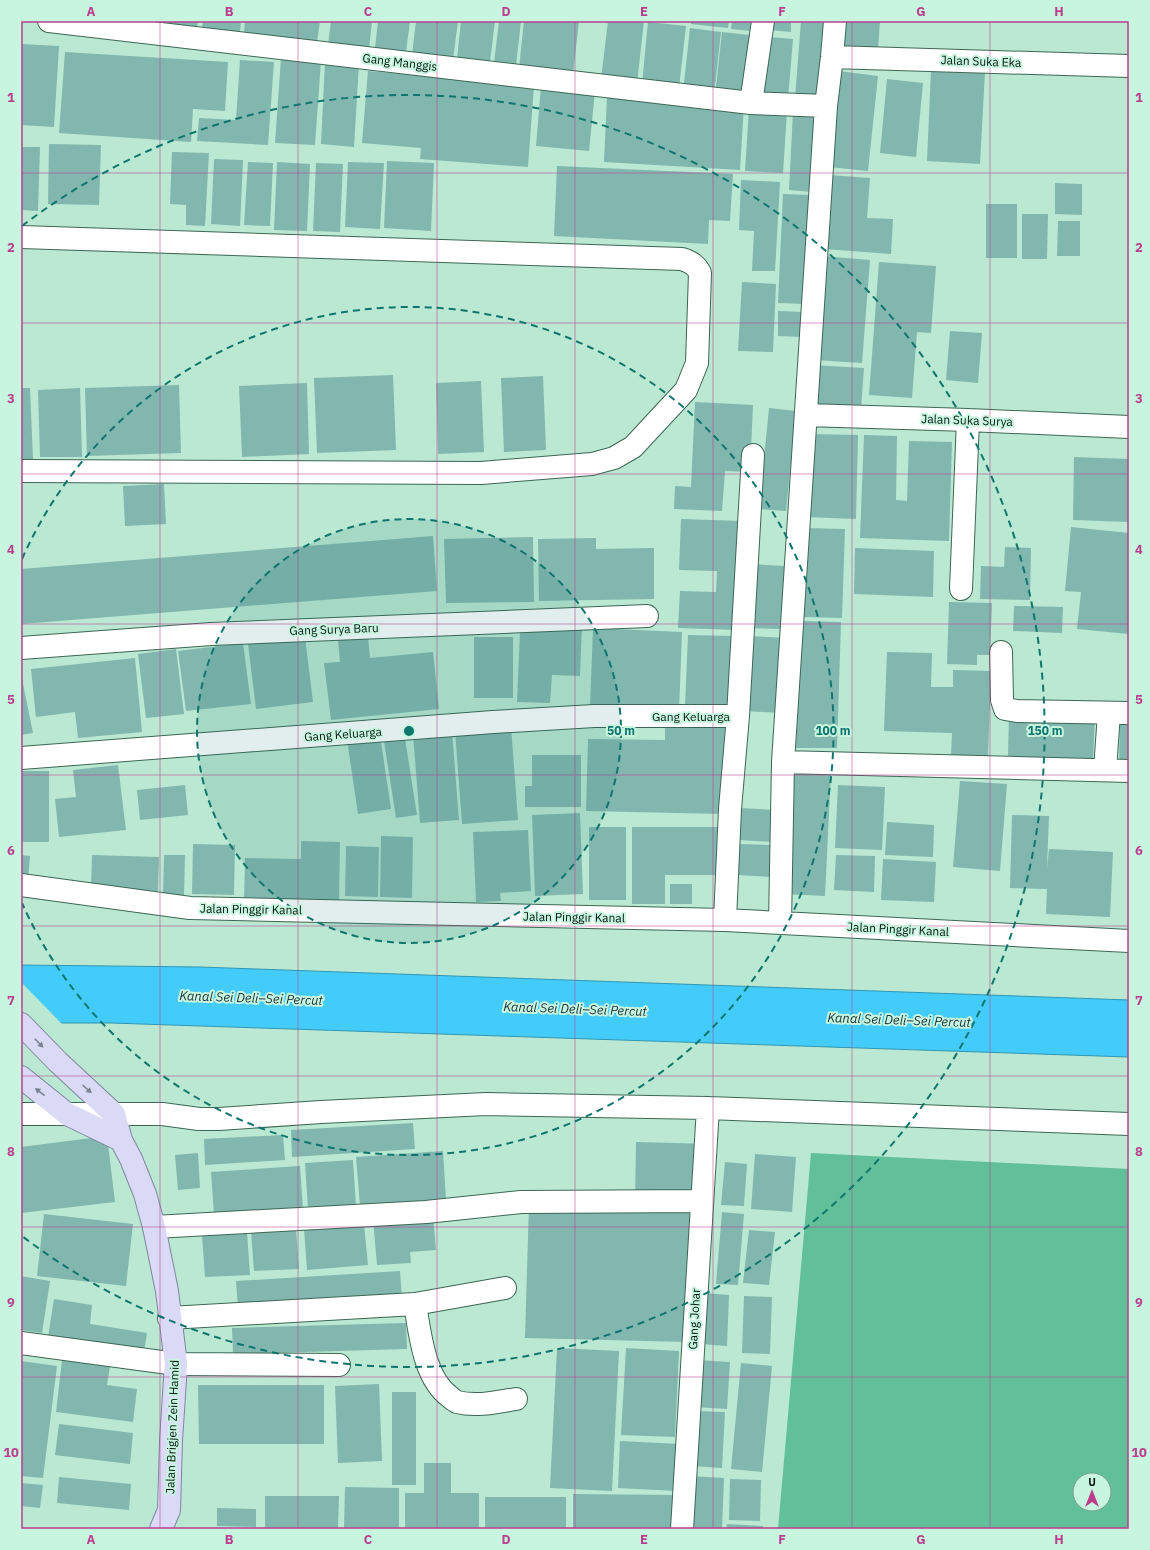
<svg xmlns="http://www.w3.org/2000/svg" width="1150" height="1550" font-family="'IBM Plex Sans',sans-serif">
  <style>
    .green { fill: #61c09a; fill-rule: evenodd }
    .water { fill: #43ccfa; stroke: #3196b4 }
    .pier { fill: #bae8d2 }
    .building { fill: #82b7af }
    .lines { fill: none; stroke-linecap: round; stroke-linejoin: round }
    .minor-casing { stroke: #3d6755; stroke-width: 24 }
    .major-casing { stroke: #8086a2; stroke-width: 24 }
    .minor { stroke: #fff; stroke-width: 22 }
    .major { stroke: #dadaf6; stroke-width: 22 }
    .oneway { fill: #7b838f }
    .grid { fill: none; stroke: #bb3e8e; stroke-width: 1; stroke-opacity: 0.55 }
    .ring { fill: none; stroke: #0f766e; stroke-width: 2; stroke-dasharray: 7 5 }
    .labels { text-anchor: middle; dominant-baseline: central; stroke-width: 4; stroke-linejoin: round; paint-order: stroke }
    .street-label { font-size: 12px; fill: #061811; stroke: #c7f5df }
    .water-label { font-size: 13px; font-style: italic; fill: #1b313a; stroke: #c7f5df }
    .centre { fill: #0f766e; stroke: #c7f5df; stroke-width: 2 }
    .ring-label { font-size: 12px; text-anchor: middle; font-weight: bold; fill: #0f766e; stroke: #c7f5df; stroke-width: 4; stroke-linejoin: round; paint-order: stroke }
    .neatline { fill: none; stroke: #bb3e8e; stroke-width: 1.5 }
    .grid-label { font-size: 13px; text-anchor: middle; font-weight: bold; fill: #bb3e8e }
  </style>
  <rect width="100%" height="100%" fill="#bae8d2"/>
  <path class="green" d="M811,1153L1129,1169V1529H778ZM1080,1480H1104V1504H1080Z"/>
  <path class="water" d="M21,965L200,967L1129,1000V1057L111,1023H21Z"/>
  <path class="pier" d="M21,982L63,1025H21Z"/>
  <path class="building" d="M160,21H198L197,27L160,23Z
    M203,21H241L240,32L202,28Z
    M245,21H320L317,42L244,33Z
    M331,21H372L369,49L328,45Z
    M378,21H410L406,52L375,48Z
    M416,21H458L453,60L412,55Z
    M461,21H495L490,62L457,59Z
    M499,21H521L516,66L494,63Z
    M524,21H579L573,74L519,68Z
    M608,21H644L637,83L601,79Z
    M691,21H729L728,28L691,24Z
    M732,21H763L761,32L731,29Z
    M769,21H791V32L769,30Z
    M801,21H826L821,100L795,98Z
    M846,21H880L878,50L844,48Z
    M648,22L686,26L679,88L642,84Z
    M690,28L721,32L714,95L683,92Z
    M722,32L759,36L751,100L715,96Z
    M770,37L793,39L788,99L764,97Z
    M21,44L59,46L54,127L21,125Z
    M65,52L228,62L225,111L193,109L191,142L59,133Z
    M281,58L321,61L315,145L275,143Z
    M240,60L274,62L268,145L197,141L199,118L236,120Z
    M325,62L359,64L354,147L321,144Z
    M931,70L985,72L980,164L927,161Z
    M368,71L534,85L528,167L420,159L421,148L362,143Z
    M839,71L878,76L868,171L829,167Z
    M887,79L923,83L916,157L880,153Z
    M541,86L595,91L589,151L536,146Z
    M607,97L744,105L740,170L604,162Z
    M749,108L787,111L783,173L745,171Z
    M793,112L815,113L811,192L789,190Z
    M49,144L101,145L99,205L48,204Z
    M21,147H40L38,211L21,210Z
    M172,152L209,153L205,226L186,225V205L170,204Z
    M214,159L243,160L240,226L211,224Z
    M387,161L434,163L431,231L384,228Z
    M248,162L273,163L270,226L244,225Z
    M277,162L310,164L307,231L274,230Z
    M348,162L384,163L380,229L345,227Z
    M316,163L343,164L340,232L313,231Z
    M557,166L733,174L730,221L709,220L708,244L554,236Z
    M830,175L870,178L867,218L893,219L891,254L824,249Z
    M741,180L780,182L775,271H752L754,231L739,230Z
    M1055,183L1082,184V215L1055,214Z
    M783,194L812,195L807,304L778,303Z
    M986,204H1017V258H986Z
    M1022,214H1048L1047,259H1022Z
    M1058,221H1080V256H1057Z
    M822,256L870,260L862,363L814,360Z
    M879,262L936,266L931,333L917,332L912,398L869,395Z
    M742,282L776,284L773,352L738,351Z
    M778,311L804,312L803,337L778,336Z
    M950,331L982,333L978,383L946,380Z
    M811,365L864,368L861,409L808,405Z
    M393,375L396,450L317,453L314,378Z
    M543,376L546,450L504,452L501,378Z
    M481,381L484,452L438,454L436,383Z
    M307,383L309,454L242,457L239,386Z
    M179,385L181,453L87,456L85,388Z
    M21,388H30L33,459H21Z
    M80,388L82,457H40L38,390Z
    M695,402L753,405L750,472L725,471L722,511L674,509L675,486L691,487Z
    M769,408L796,411L786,511L759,509Z
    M808,434L858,435L856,519L806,517Z
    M864,435L897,436L896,500L907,501L909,441L952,442L949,541L860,538Z
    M1074,457L1129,459V522L1073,520Z
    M164,484L166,524L125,526L123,486Z
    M681,519L742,521L737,630L678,628L680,591L716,592L717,571L679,570Z
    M1071,527L1129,533V634L1077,629L1081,592L1065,591Z
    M804,528L845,529L842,618L801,617Z
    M433,536L437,591L21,624V569Z
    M533,537L534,602L446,603L444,539Z
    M596,538V549L654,548V599L539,601L538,539Z
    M1005,547L1031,548L1030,600L980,599L981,566L1004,567Z
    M855,548L934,551L933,597L854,594Z
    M751,564L784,566L782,629L748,628Z
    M949,602L992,603L990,655H977V665L947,664Z
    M1014,606L1063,607L1062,633L1013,631Z
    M800,621L841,622L837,748H796Z
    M551,624L582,625L580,676L552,675L550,703L517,702L520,631L551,632Z
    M593,628L682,632L679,711L590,707Z
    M688,635L734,636L730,709L685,707Z
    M748,636L788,638L784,713L744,711Z
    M305,637L313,702L256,709L248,644Z
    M368,637L370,658L433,652L439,709L331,720L324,663L340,662L338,640Z
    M474,637H513V698H474Z
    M243,643L251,704L186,711L178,651Z
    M176,649L184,714L146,718L138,654Z
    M887,652L932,653L931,687H953V670L991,671L988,757L951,756L952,733L884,731Z
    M135,658L142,732L78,738L75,712L36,717L31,669Z
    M21,674L33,733L21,735Z
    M1009,712L1095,715L1093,760L1008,758Z
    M1120,722H1129V761H1119Z
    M665,724L725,725L723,814L586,811L588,739L665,740Z
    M511,726L518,820L462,824L455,730Z
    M452,731L459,820L420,823L413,734Z
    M404,732L417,815L396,818L383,735Z
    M380,735L391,809L358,814L347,740Z
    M532,755H581V807H525V786H532Z
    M118,765L126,830L59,837L55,799L76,797L73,770Z
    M789,770L831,772L825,896L783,894Z
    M21,771H49V842H21Z
    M960,781L1007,784L1000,871L953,867Z
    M185,785L188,815L140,820L137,790Z
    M838,785L885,787L882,850L835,848Z
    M739,808L777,810L775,842L738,840Z
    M580,813L583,894L535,896L532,815Z
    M1012,815L1049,816L1047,868L1049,849L1113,852L1110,917L1046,914L1047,889L1010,888Z
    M887,822L934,825L933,857L885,855Z
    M589,827H626V900H589Z
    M632,827H718V875H665V904H632Z
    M528,830L531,891L500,893L501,901L476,902L473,832Z
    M381,836L413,837L412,898L380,897Z
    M301,841L340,842L339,904L244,902L245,858L301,859Z
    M193,844L235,845L234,895L192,894Z
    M739,844L774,845L773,877L737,875Z
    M346,846L379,847L378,897L345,896Z
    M21,855L30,856L28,879L21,878Z
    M92,855L159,857L158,891L91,889Z
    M164,855H185L184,896H163Z
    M836,855L875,856L874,892L834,890Z
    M883,859L936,862L934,902L881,900Z
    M670,884H692V904H670Z
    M413,1123L415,1149L292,1157L291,1130Z
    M283,1135L285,1160L205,1165L204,1139Z
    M107,1136L115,1202L21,1213V1147Z
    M636,1142L712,1144L710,1202L635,1200Z
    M443,1151L446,1200L360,1206L356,1157Z
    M198,1153L200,1188L178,1190L175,1155Z
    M755,1154L796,1157L792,1212L751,1209Z
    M353,1160L356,1206L308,1209L305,1163Z
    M725,1162L747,1164L744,1206L721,1205Z
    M300,1166L303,1209L214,1214L211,1172Z
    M529,1203L690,1208L686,1342L525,1338Z
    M722,1212L744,1214L738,1285L716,1284Z
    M44,1214L133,1224L126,1286L37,1276Z
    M433,1216L436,1250L410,1252L411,1263L377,1265L373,1219Z
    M364,1224L368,1265L307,1270L304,1229Z
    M296,1229L299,1269L254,1271L251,1232Z
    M749,1230L775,1232L769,1285L743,1283Z
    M247,1232L250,1275L205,1277L202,1235Z
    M400,1271L402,1299L238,1309L236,1281Z
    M21,1276L50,1281L42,1333L21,1330Z
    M704,1293L729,1295L727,1346L701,1344Z
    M744,1296L772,1297L770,1354L742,1353Z
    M54,1299L92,1305L90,1324L147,1333L144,1352L48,1337Z
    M406,1323L407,1349L233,1354L232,1328Z
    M557,1348L619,1351L612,1491L550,1488Z
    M626,1348L679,1351L675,1437L621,1435Z
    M62,1360L110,1366L107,1385L137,1389L133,1422L56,1412Z
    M696,1360L730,1362L727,1409L694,1407Z
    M21,1361L57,1366L43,1478L21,1476Z
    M741,1363L772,1366L762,1472L731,1469Z
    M379,1384L382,1461L338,1463L335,1386Z
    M198,1385H324V1444H199Z
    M392,1392H416V1485H392Z
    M694,1411L725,1412L722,1468L691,1466Z
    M59,1424L133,1433L130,1464L55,1455Z
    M620,1441L679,1444L677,1491L618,1488Z
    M424,1463H451V1493H479V1529H405V1493H424Z
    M689,1476L724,1478L722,1529H687Z
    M59,1477L131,1484L129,1510L57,1503Z
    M730,1479L761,1480L760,1521L729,1520Z
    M21,1483L43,1485L40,1508L21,1506Z
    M345,1487L399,1488V1529H344Z
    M573,1494L676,1495V1529H573Z
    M265,1496H339L338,1529H265Z
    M485,1497H566V1529H485Z
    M217,1508L256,1509V1527L217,1526Z
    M727,1524L763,1526V1529H726Z"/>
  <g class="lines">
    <defs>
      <path id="minor" d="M49,21L751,103L826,106
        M832,57L1129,66
        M751,103L763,21
        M21,237L682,259C691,262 696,265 700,273L697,363L686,390L633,447L614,458L592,464L481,473L21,471
        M806,415L968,420L1129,427
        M961,589L968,420
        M21,648L211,634L647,616
        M1001,652L1002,700L1005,709L1017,711L1129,713
        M21,758L493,722L594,716H738
        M783,762L1129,771
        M1105,770L1109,713
        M21,885L190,908L725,920L1129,941
        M725,920L730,809L738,716L753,455
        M780,923L783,762L826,106L832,57L835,21
        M21,1114H162L199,1119H219L321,1112L486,1104L708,1108L1129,1124
        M154,1227L426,1212L521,1202L701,1201
        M415,1304C420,1334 424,1378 450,1397C452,1399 455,1401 457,1402C476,1407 497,1402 516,1399
        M169,1318L415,1304L505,1288
        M21,1343L176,1364L339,1365
        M682,1529L708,1108"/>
      <path id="major" d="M21,1024L58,1062L114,1114L121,1140L131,1159L145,1194L154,1227L167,1291L176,1364L171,1441L169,1510L161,1529
        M21,1077L67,1114L121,1140"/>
    </defs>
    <use href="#minor" class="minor-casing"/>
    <use href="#major" class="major-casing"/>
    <use href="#minor" class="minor"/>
    <use href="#major" class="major"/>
  </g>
  <defs><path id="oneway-solid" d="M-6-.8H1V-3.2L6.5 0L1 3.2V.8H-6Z"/></defs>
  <g class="oneway">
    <use href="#oneway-solid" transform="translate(39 1043) rotate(46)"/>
    <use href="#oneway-solid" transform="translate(87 1089) rotate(42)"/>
    <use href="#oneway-solid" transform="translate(40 1092) rotate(-142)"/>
  </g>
  <path class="grid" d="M160,21V1529M298,21V1529M437,21V1529M575,21V1529M713,21V1529M852,21V1529M990,21V1529M21,173H1129M21,323H1129M21,474H1129M21,624H1129M21,775H1129M21,926H1129M21,1076H1129M21,1227H1129M21,1377H1129"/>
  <circle cx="409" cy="731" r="212" fill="#0f766e" fill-opacity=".12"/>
  <g class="ring">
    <circle cx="409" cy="731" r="212"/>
    <path d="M22 559A424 424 0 1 1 22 903"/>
    <path d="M22 226A636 636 0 1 1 22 1236"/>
  </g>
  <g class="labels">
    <g class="street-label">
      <text transform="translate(981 61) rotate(2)">Jalan Suka Eka</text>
      <text transform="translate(400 62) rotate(7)">Gang Manggis</text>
      <text transform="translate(967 420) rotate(2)">Jalan Suka Surya</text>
      <text transform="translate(334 629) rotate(-2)">Gang Surya Baru</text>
      <text x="691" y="716">Gang Keluarga</text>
      <text transform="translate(343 734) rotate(-4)">Gang Keluarga</text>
      <text transform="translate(251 909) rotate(1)">Jalan Pinggir Kanal</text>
      <text transform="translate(574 917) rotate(1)">Jalan Pinggir Kanal</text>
      <text transform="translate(898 929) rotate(3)">Jalan Pinggir Kanal</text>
      <text transform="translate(694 1319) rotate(-87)">Gang Johar</text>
      <text transform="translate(172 1427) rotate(-88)">Jalan Brigjen Zein Hamid</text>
    </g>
    <g class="water-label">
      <text transform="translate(251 998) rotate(2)">Kanal Sei Deli–Sei Percut</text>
      <text transform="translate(575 1009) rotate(2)">Kanal Sei Deli–Sei Percut</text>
      <text transform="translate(899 1020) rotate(2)">Kanal Sei Deli–Sei Percut</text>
    </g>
  </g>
  <circle cx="409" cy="731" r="6" class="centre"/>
  <g class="ring-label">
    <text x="621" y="735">50 m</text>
    <text x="833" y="735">100 m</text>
    <text x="1045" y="735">150 m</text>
  </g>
  <rect width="1150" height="1550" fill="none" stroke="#c7f5df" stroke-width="44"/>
  <g transform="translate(1092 1492)"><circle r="19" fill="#c7f5df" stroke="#7a9d8d"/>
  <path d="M0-3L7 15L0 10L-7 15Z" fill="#bb3e8e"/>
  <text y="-6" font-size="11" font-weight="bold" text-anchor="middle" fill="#061811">U</text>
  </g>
  <rect x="22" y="22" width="1106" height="1506" class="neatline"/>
  <g class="grid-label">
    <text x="91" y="16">A</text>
    <text x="229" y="16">B</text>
    <text x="368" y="16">C</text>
    <text x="506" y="16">D</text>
    <text x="644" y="16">E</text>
    <text x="782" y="16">F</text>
    <text x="921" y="16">G</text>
    <text x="1059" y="16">H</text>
    <text x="11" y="102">1</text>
    <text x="1139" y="102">1</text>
    <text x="11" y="252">2</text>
    <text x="1139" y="252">2</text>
    <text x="11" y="403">3</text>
    <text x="1139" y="403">3</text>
    <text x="11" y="554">4</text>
    <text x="1139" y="554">4</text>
    <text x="11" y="704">5</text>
    <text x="1139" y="704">5</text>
    <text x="11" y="855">6</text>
    <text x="1139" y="855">6</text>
    <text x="11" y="1005">7</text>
    <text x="1139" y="1005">7</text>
    <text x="11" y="1156">8</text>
    <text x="1139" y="1156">8</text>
    <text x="11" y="1307">9</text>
    <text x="1139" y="1307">9</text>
    <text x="11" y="1457">10</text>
    <text x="1139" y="1457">10</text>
    <text x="91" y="1544">A</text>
    <text x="229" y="1544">B</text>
    <text x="368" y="1544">C</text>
    <text x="506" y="1544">D</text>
    <text x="644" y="1544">E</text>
    <text x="782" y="1544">F</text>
    <text x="921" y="1544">G</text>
    <text x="1059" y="1544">H</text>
  </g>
</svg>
